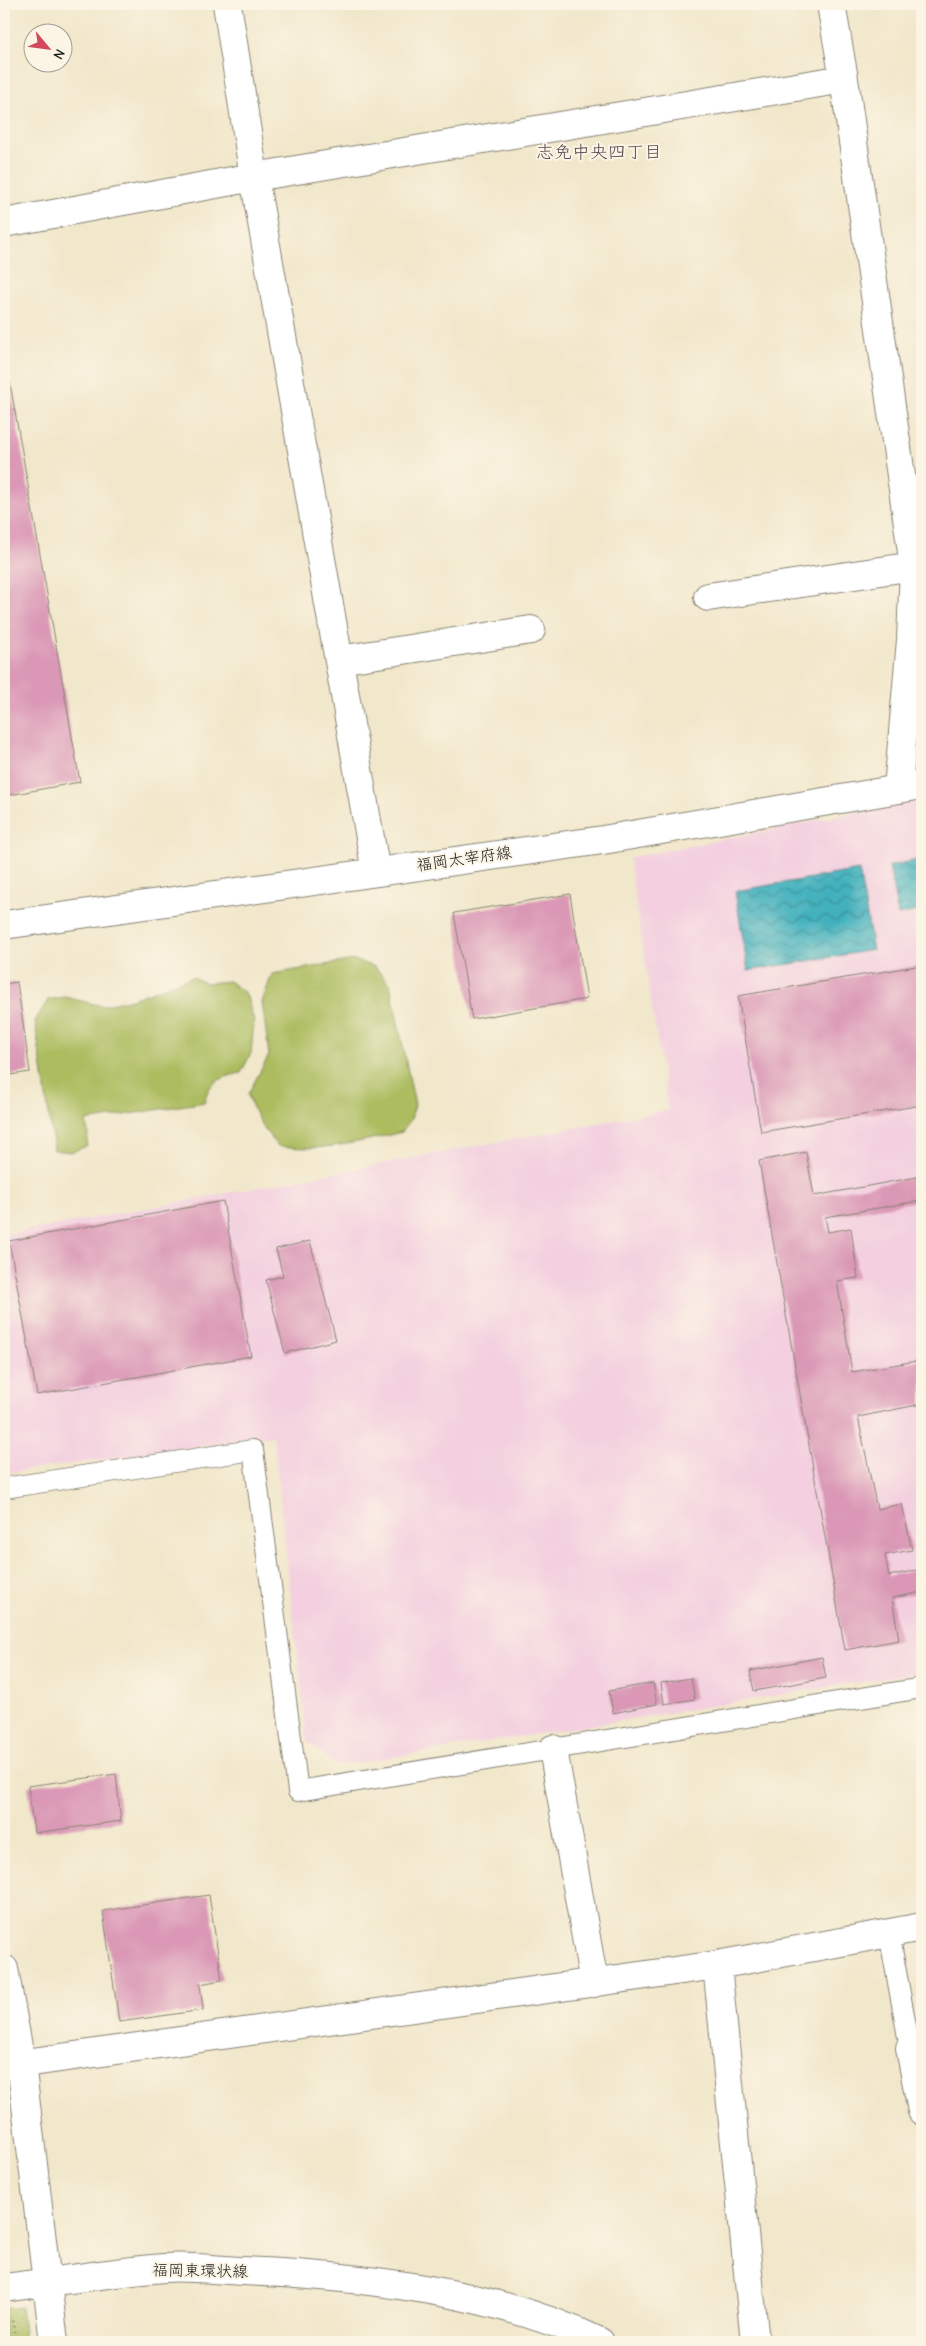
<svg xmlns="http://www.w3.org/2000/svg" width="926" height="2346" font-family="'Comic Neue','Klee One',sans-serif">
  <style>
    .built { fill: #f3cfdf }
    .grass { fill: #acbc5f; stroke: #646c3e }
    .park { fill: url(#park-dots); stroke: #646c3e }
    .water { fill: url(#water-waves); stroke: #2f666c }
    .building { fill: #da98b6 }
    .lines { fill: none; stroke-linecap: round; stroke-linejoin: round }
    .service-casing { stroke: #868274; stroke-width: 22 }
    .minor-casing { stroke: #868274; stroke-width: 30 }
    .tertiary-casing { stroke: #868274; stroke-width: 30 }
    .primary-casing { stroke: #868274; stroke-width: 30 }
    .path { stroke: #868274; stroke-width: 3; stroke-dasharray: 1 4; stroke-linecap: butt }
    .service { stroke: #fff; stroke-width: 20 }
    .minor { stroke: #fff; stroke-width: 28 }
    .tertiary { stroke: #fff; stroke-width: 28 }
    .primary { stroke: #fff; stroke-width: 28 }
    .labels { text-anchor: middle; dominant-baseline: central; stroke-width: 4; stroke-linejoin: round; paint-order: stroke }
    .street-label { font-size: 16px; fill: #1c1c1c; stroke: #fcf5e5 }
    .neighbourhood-label { font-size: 18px; fill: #5e4752; stroke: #fcf5e5 }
  </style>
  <defs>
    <pattern id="park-dots" width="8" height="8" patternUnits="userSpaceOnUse" patternTransform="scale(1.25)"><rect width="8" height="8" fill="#acbc5f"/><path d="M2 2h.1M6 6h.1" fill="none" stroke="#93a152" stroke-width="1.8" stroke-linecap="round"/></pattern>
    <pattern id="water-waves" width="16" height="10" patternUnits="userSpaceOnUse" patternTransform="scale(1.25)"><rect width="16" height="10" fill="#42b1bd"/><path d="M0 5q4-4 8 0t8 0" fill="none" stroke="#368f99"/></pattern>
  </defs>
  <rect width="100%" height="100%" fill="#fcf5e5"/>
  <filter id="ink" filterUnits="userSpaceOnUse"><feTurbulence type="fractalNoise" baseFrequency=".02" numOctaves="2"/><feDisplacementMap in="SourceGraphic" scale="10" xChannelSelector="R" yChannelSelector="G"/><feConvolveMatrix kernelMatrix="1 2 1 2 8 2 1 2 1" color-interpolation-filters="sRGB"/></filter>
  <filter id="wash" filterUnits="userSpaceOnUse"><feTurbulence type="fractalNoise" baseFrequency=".0096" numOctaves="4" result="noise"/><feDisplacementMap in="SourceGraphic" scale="20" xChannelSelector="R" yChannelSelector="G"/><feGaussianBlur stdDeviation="1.12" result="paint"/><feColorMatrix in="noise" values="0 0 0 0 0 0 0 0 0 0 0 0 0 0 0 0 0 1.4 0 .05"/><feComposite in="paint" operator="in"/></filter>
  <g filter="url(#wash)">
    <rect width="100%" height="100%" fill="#f1e7cb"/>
    <path class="built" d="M922,799V1672L337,1766L307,1741L273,1436L4,1473V1235L668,1110L629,858Z"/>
    <path class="grass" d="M354,960L375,967L390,984L415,1105L411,1119L402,1132C360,1142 321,1152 278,1146C264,1130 254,1115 248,1094L269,1055L262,1002L272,974Z
      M192,977L206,983L229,981L246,994L254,1021L251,1053L241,1073C223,1077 207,1081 205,1102L86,1121L88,1133L87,1146L71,1152L54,1150L35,1021L48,1000L65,997L102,1006L132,999Z"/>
    <path class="park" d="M21,2307L25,2342H4V2309Z"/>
    <path class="water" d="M922,859V910L898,915L889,866Z
      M859,870L873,950L748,971L735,891Z"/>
    <g id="blocks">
      <path class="building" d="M4,349L80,782L4,796Z
        M570,894L587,999L472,1019L454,913Z
        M922,965V1105L761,1132L738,996Z
        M17,982L30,1072L4,1076V984Z
        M806,1152L814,1196L922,1176V1217L919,1201L825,1217L828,1232L851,1228L858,1278L837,1281L852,1372L922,1360V1404L858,1417L877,1509L902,1504L912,1550L885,1555L889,1576L922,1569V1592L892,1598L899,1640L845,1650L759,1161Z
        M223,1201L251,1356L37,1395L9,1241Z
        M310,1241L336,1340L285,1353L266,1280L283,1276L276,1249Z
        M822,1657L826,1678L754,1691L750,1671Z
        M691,1678L695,1699L664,1704L661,1683Z
        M653,1683L657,1704L613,1713L609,1691Z
        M116,1774L121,1821L34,1833L28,1786Z
        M209,1895L222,1980L200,1984L203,2010L119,2022L103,1911Z"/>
    </g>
  </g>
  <g filter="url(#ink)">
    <use href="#blocks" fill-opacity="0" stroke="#868274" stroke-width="1"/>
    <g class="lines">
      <defs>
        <path id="service" d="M4,1488L253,1450L298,1791L922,1688
          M889,1933L910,2048"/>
        <path id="minor" d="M227,4L254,177L376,872
          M831,4L844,79L914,566L911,640L898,789
          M4,223L254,177L844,79
          M708,597L914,566
          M339,660L531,630
          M553,1749L594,1983
          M717,1965L755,2342
          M910,2048L922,2111
          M4,2066L717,1965L922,1927"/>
        <path id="tertiary" d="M4,2288L48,2282"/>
        <path id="primary" d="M4,925L603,840L922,785
          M4,1969L21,2063L54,2342
          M48,2282C86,2277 125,2271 164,2268C190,2266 217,2270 243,2271C359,2276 495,2291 600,2342"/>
      </defs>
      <use href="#service" class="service-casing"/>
      <use href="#minor" class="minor-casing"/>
      <use href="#tertiary" class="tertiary-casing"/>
      <use href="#primary" class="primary-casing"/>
      <path class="path" d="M13,2321L15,2342"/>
      <use href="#service" class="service"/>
      <use href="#minor" class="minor"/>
      <use href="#tertiary" class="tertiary"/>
      <use href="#primary" class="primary"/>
    </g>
  </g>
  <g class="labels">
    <g class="street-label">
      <text transform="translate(464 859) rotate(-8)">福岡太宰府線</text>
      <text transform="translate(200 2271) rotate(1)">福岡東環状線</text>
    </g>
    <g class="neighbourhood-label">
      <text x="599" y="152">志免中央四丁目</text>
    </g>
  </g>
  <rect width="926" height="2346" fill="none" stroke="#fcf5e5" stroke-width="20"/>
  <g transform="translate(48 48) rotate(119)"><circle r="24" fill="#fcf5e5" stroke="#a29e95"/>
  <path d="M0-4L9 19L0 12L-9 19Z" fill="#d1495b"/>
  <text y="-8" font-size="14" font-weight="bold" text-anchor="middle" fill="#1c1c1c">N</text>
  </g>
</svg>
